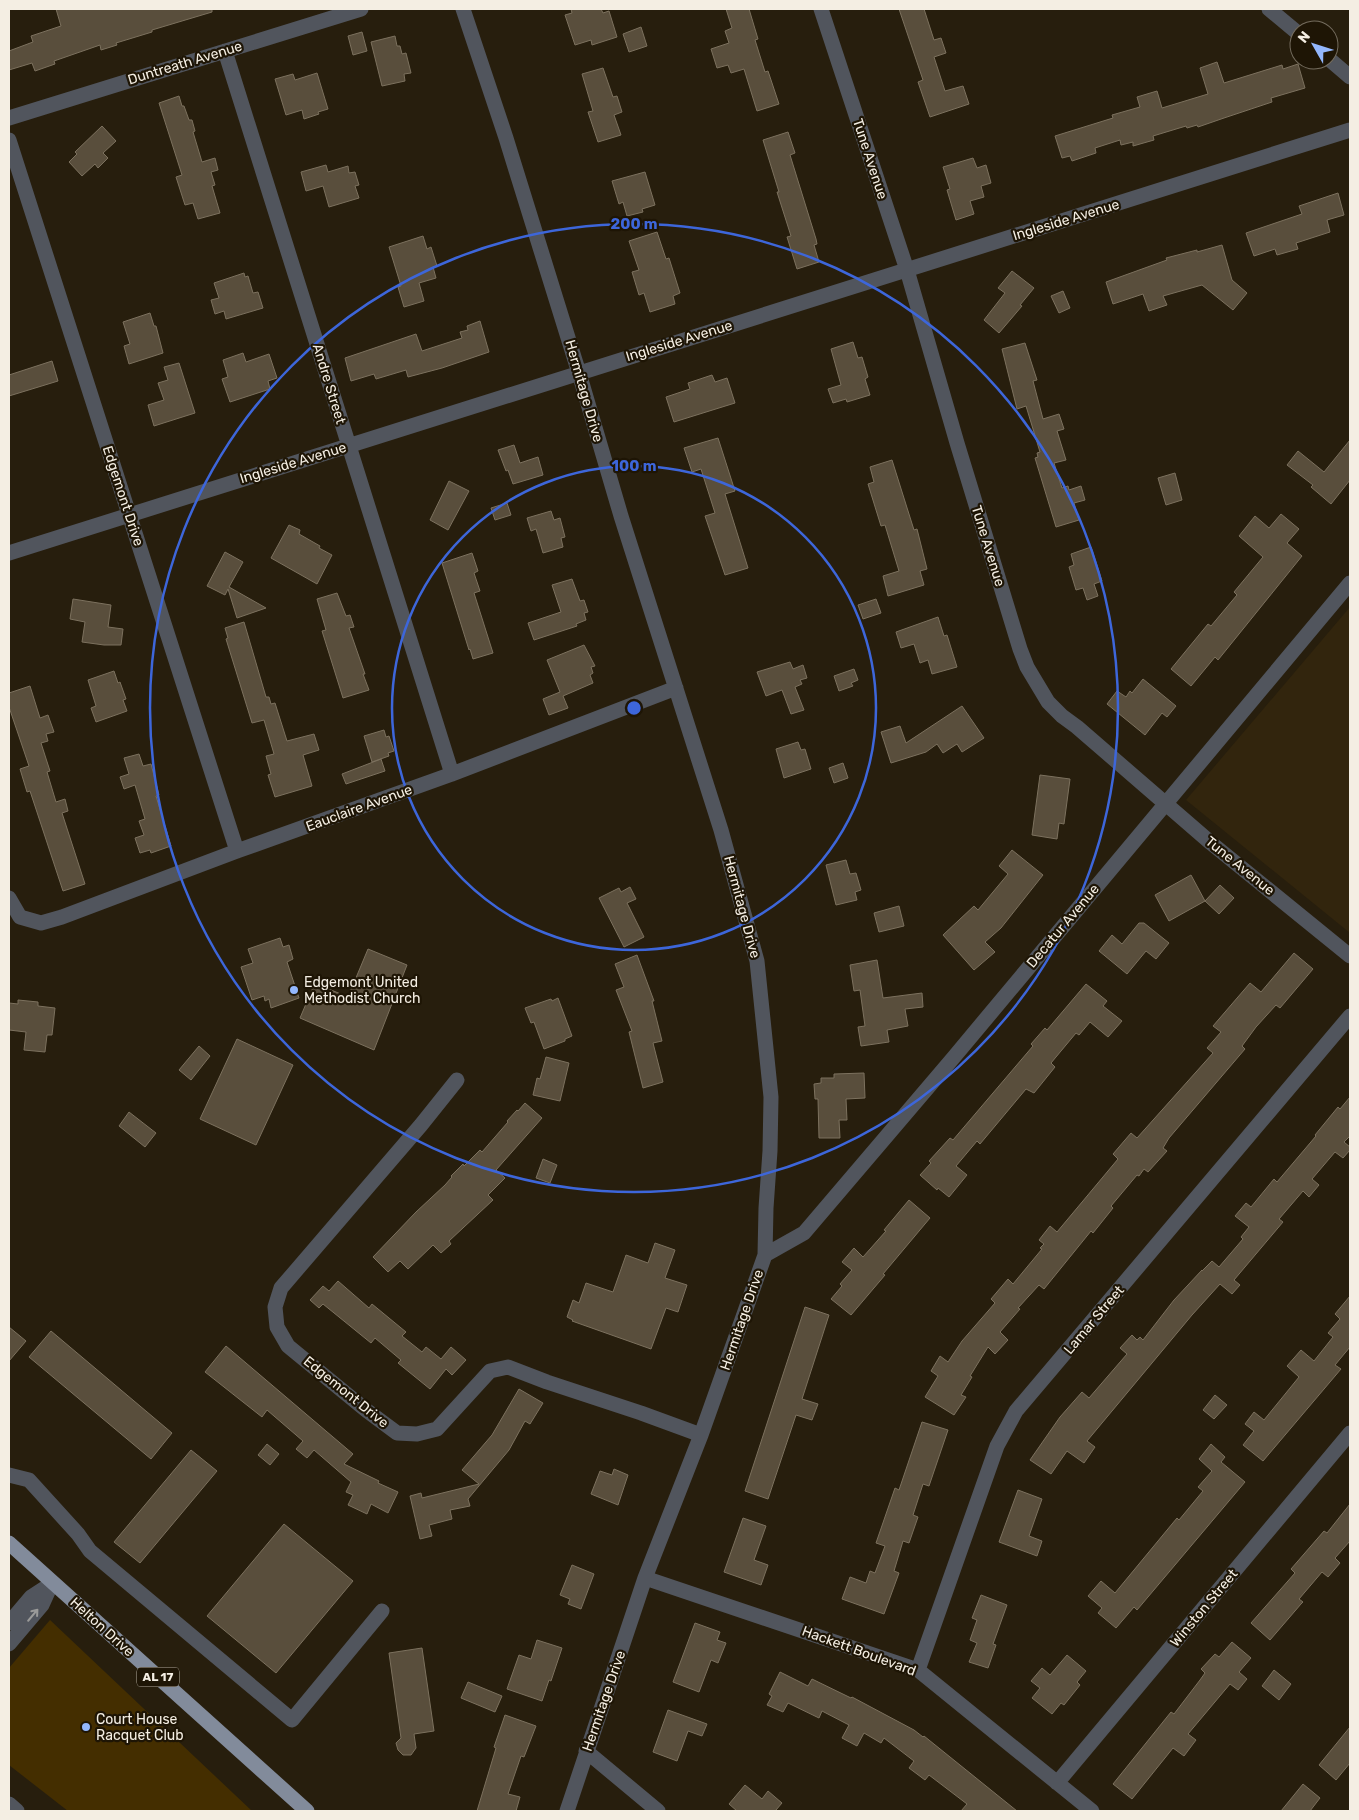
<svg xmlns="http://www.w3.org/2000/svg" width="1359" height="1820" font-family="Rubik,sans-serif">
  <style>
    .built { fill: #32250d }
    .green { fill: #442e00 }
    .building { fill: #594e3c; stroke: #7c715e }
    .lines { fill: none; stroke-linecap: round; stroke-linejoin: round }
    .minor { stroke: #51555d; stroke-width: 15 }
    .major { stroke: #828b9b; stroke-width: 15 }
    .oneway { stroke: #9a9a99 }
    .ring { fill: none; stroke: #3d66da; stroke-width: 2.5 }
    .poi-dot { fill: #93b7fd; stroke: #1e1505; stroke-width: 2 }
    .labels { text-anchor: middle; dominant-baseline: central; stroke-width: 4.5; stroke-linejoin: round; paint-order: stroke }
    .shield { fill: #1e1505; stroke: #b4ada0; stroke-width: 1 }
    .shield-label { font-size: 12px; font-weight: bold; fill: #f4eee3 }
    .street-label { font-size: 14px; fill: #f4eee3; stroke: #1e1505 }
    .poi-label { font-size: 14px; fill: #f4eee3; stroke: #1e1505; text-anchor: start }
    .centre { fill: #3d66da; stroke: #1e1505; stroke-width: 2.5 }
    .ring-label { font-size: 15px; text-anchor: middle; font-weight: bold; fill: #3d66da; stroke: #1e1505; stroke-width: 4.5; stroke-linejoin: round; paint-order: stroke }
  </style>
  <rect width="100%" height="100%" fill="#271e0d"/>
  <path class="built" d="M1350,607V933L1186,800Z"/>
  <path class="green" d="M50,1620L252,1811H68L9,1765V1668Z"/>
  <path class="building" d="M56,9H212V12L152,30V32L116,43L117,45L101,50L100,45L54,61L55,64L35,71L32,63L9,70V51L33,42L31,36L61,26Z
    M571,9H601L603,13L609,11L617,37L592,45L591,40L575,45L565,15L572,13Z
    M726,9H749L758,39L755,40L765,72L768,71L779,104L757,111L744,69L731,73L728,65L717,68L711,49L729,43L725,31L732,28Z
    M899,9H924L934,40L941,38L946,53L934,57L945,91L963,86L969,104L930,117L918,82L923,80Z
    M641,27L647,46L629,52L623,34Z
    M362,32L367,51L353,55L348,36Z
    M395,36L397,46H400L402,54L406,53L411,73L404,74L405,81L382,86L371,42Z
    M1217,62L1224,83L1282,65L1283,69L1298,64L1305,88L1271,98L1272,102L1224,118L1198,127L1197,125L1187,128L1186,126L1153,136L1154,140L1133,146V142L1121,145L1120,140L1095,148L1096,153L1072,161L1070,156L1062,158L1055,136L1113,118L1112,115L1140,107L1137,97L1157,91L1162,108L1208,94L1200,68Z
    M603,68L613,97L617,96L622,112L614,115L621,135L598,142L588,112L593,111L582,74Z
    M317,73L328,109L318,112L319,114L304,119L302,110L286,115L275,79L293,74L295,80Z
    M179,96L182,106H184L189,120H192L195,131L193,132L202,162L215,158L218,170L211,172L215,185L212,186L220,213L198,219L193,203L185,205L176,177L182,175L159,103Z
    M102,126L116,141L103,153L108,158L98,168L95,164L82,176L69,162L77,154L75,152Z
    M788,132L795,153L790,155L816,239L817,244L814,245L819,262L797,269L787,237L791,236L777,192H779L763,140Z
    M973,158L977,168L986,165L991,183L981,186L984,197L970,201L974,214L956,220L947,190L950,189L943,167Z
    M326,165L328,172L348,166L349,173L355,172L359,185L355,186L359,198L329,207L323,186L306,191L301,172Z
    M645,172L655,205L642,209L643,212L627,216L623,202L619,204L612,181Z
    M1338,193L1344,215L1327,220L1330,232L1296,243L1298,249L1277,255L1275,249L1254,256L1246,233L1302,214L1299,206Z
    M657,232L666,259L669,258L680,293L673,296L675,304L650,312L644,293L639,295L632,272L639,270L629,241Z
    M423,236L427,249L431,247L437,266L433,267L436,278L419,283L424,301L404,307L398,287L401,286L389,247Z
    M1222,245L1232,280L1247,293L1233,310L1202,285L1163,296L1167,305L1149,311L1143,294L1113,304L1106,282L1167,260L1166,258L1197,250V252Z
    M1012,271L1034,288L1020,305L1022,306L999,333L984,320L1005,293L998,288Z
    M244,273L245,277L248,276L253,293L258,292L263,308L226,319L224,311L215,314L211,300L219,298L214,283Z
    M1063,291L1070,308L1059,313L1051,296Z
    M150,313L154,326H156L163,353L129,364L124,346L130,344L123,322Z
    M480,321L489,352L442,368L408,377L406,370L376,379L374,374L351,381L345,358L416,334L422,351L462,338L460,332L468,330L467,326Z
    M853,342L858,358L862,357L868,377L865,379L870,395L847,402L846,399L833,403L828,389L841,385L831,349Z
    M1025,343L1037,380L1033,381L1043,419L1059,414L1064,429L1057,431L1066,460L1054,463L1062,488L1068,486L1069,490L1081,486L1085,500L1074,503L1079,520L1056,527L1035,458L1038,457L1037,453L1040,452L1026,406L1017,409L1002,349Z
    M243,353L246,362L269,354L277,378L268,381L270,389L230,402L222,379L228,377L223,360Z
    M52,361L58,381L9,396V375Z
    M179,363L195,413L154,426L148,405L164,400L158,383L168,380L164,367Z
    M712,375L715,382L727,378L735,403L674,422L666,397L690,389L688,383Z
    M718,438L735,491L725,494L748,568L725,575L705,516L715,513L701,469L692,472L684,448Z
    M1350,440V480L1331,504L1311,487L1313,485L1287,465L1298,451L1324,472Z
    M514,445L520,463L538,457L543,475L513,484L508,470L506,471L498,450Z
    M892,460L914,530L917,529L927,569L920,571L924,585L888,596L883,576L899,571L885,525L881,526L868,484L874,482L870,467Z
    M1175,473L1182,500L1166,505L1158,478Z
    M449,481L469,491L448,530L430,520Z
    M507,503L511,515L495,520L491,508Z
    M551,511L554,520L560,518L565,537L561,538L563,547L543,553L536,529L531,531L527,518Z
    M1281,514L1299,529L1287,543L1302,556L1218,660L1215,657L1191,686L1171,669L1208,624L1211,626L1237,595L1234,592L1263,557L1239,536L1255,516L1269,528Z
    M289,525L300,530L299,534L320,546L319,548L332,555L317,584L271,558Z
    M1091,547L1102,581L1094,584L1098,596L1087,600L1083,588L1076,590L1069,567L1074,565L1071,554Z
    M225,552L243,562L229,587L266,608L237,618L228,589L225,595L207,586Z
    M472,553L478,571L474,573L480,591L474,593L493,653L473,659L470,649L469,650L442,563Z
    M572,579L580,601L584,600L588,612L584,613L586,620L576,624L577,626L534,640L528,623L561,612L552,585Z
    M337,593L346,616L350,615L354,627L349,628L365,674H363L369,690L343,698L322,631L326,630L317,599Z
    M73,599L111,605L108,627L123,629L121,645H104L82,642L85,622L70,619Z
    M876,599L881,613L863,619L858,605Z
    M938,617L944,636L947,635L957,667L932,674L928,660L920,663L914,644L901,648L896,632Z
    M244,622L266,697H269L271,704L275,703L287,741L314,734L319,750L303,755L312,786L275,797L268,775L271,774L266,756L274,754L264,720L252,723L226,639L228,638L225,628Z
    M584,645L595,666L591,667L593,673L590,675L593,683L563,696L568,708L549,715L543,699L560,692L547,660Z
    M790,662L793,669L803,665L807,678L800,680L802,684L795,687L804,710L791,714L782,690L766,696L757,672Z
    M854,669L858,680L851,683L853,686L839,691L834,676Z
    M114,671L118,683L120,682L126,699L123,700L127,711L96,722L91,708L96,706L88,680Z
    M1143,679L1176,706L1167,717L1162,713L1145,735L1107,704L1117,691L1126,697L1130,691L1132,693Z
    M30,686L40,718L48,715L54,732L46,734L48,741L41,743L50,771L47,772L56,802L65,799L68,811L62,813L85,884L63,891L30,791L27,792L20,769L29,766L9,707V693Z
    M962,706L984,738L962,752L957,744L943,753L937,744L926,752L891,763L881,732L900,726L906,743Z
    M384,730L386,737L389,736L394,751L388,753L389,756L372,762L364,736Z
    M798,742L801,750L805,749L811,769L784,778L776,749Z
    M139,754L143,766L151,764L159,795L156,796L171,846L151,853L150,850L140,853L135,838L144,835L139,821L145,819L135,785L124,789L120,777L129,774L124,758Z
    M381,759L385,771L346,784L342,774Z
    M843,763L848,778L834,783L829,768Z
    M1040,775L1070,779L1064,824L1059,823L1057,839L1032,835Z
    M1012,850L1043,875L1001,928L985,942L995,952L974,970L943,935L974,906L978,910L1008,874L999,866Z
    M846,860L850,874L856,873L861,890L855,892L857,900L836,905L826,865Z
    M1191,875L1205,901L1169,921L1155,895Z
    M1220,885L1234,898L1219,914L1205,901Z
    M630,887L636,899L627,903L644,937L624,947L599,898L619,888L621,892Z
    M899,906L904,926L879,932L874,913Z
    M1139,923H1144L1169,943L1156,959L1146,951L1127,974L1099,951L1112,935L1122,944Z
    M280,938L283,947L289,945L293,959L287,962L299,998L271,1008L269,999L265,1001L264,996L252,1000L241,967L253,963L248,949Z
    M368,949L407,965L374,1050L300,1018L314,985H319L348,997Z
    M1294,953L1313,969L1280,1008L1276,1005L1256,1027L1242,1046L1245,1049L1169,1138L1163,1148L1167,1151L1148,1172L1144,1169L1139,1176L1137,1175L1111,1206L1113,1208L1093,1233L1091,1231L1044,1289L1039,1285L1018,1308L1020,1309L1000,1332L1008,1340L995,1354L988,1347L970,1376L972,1377L961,1395L966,1397L954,1415L925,1397L938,1376L931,1371L940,1356L948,1362L962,1341L995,1303L991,1299L1008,1279L1013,1284L1042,1249L1040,1248L1044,1244L1039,1240L1050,1226L1057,1232L1118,1159L1113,1154L1131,1133L1137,1138L1213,1053L1207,1048L1221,1032L1213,1026L1250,983L1261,992Z
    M637,955L654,1001H652L662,1041L653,1043L663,1082L643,1088L629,1032L632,1031L616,990L624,987L615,964Z
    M877,960L883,998L922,993L923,1007L905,1009L908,1026L887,1030L889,1042L861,1046L858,1027L865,1026L860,990L854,991L850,965Z
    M1086,984L1107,1001L1103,1006L1122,1021L1108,1037L1090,1022L1079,1035L1076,1033L1051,1063L1055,1067L1034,1093L1026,1089L980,1144L977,1141L956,1166L967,1175L949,1197L938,1188L937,1190L920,1175L931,1163L929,1161L950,1138L953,1140L1033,1046L1031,1044L1045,1028L1047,1030Z
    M558,998L572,1036L565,1039V1041L544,1049L534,1022L531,1023L525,1008L551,999L552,1001Z
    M18,1000L38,1002V1006L55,1008L52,1035H47L45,1052L24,1050L26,1032L9,1030V1003L18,1004Z
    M237,1039L293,1065L256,1145L200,1119Z
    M199,1046L210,1056L191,1080L179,1070Z
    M546,1057L569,1063L560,1101L533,1095L537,1078L540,1079Z
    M864,1073L865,1098L846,1099L847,1120H839L840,1138H819L818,1099H815L814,1084L821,1083V1078H834V1074Z
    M1350,1097V1136L1344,1142L1350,1147V1150L1343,1158L1335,1152L1312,1179L1319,1185L1309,1197L1303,1191L1279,1219L1283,1222L1234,1280L1240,1285L1232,1294L1220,1284L1192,1315L1087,1441L1095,1447L1084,1463L1067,1451L1051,1474L1030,1460L1060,1417L1082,1392L1089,1398L1127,1354L1120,1348L1132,1335L1137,1340L1140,1337L1143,1340L1174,1300L1202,1270V1271L1212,1261L1219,1267L1243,1239L1241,1237L1249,1227L1235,1216L1246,1203L1251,1207L1274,1179L1277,1182L1316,1136L1315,1135L1338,1107L1340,1109Z
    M525,1103L542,1118L496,1170L505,1178L488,1195L493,1200L449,1241L451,1244L441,1253L433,1245L408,1269L400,1261L388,1272L373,1257L416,1212L445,1185L452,1177L451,1176L463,1164L464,1166L480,1150L482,1152L508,1122L507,1121L517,1110L518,1111Z
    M129,1112L156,1133L145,1147L119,1126Z
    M543,1159L557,1165L550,1183L536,1178Z
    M909,1200L930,1218L883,1274L885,1275L851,1315L831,1299L842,1286L840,1284L852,1270L842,1262L854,1248L863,1257L886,1231L884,1230Z
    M655,1243L675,1250L665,1278L687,1285L678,1312L666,1308L651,1349L572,1321L573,1320L567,1317L573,1300L579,1303L586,1283L613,1292L626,1255L648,1263Z
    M338,1281L369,1308L372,1304L406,1332L402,1336L422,1352L426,1347L441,1359L451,1347L466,1360L452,1375L446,1369L430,1389L398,1363L401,1360L375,1338L371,1343L323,1304L319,1308L310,1300L323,1286L329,1291Z
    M1350,1296V1347L1335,1365L1341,1369L1263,1461L1243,1445L1254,1431L1245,1424L1254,1412L1264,1420L1299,1377L1287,1366L1301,1350L1314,1361L1333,1337L1328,1333L1340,1319L1335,1314Z
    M805,1307L829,1315L802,1399L818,1404L812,1420L796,1415L768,1499L745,1491Z
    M9,1327L26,1341L9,1361Z
    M51,1331L172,1433L151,1459L29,1357Z
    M226,1346L353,1454L344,1464L379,1481L378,1483L398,1492L388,1513L371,1504L367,1514L348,1505L353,1495L346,1492L351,1482L314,1450L307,1458L296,1449L303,1441L267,1410L262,1417L205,1372Z
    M519,1389L543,1403L530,1424L525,1421L509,1450L468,1499L470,1506L450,1510L452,1519L429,1525L432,1536L420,1539L410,1496L421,1493L422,1498L479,1484L462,1470L492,1435Z
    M1215,1395L1227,1405L1214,1419L1203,1410Z
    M922,1422L948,1430L929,1486L923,1484L913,1515L918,1517L909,1543L903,1541L894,1571L899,1573L884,1614L842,1599L850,1577L866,1583L870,1571L875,1573L885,1546L876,1543L895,1488L899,1490Z
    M267,1444L279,1454L270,1465L258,1455Z
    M1211,1444L1225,1457L1221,1462L1245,1482L1137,1610L1134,1607L1116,1628L1098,1613L1102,1608L1088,1596L1101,1581L1115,1593L1177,1518L1179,1520L1203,1491L1198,1487L1212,1471L1199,1459Z
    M191,1450L217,1471L140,1563L114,1542Z
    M614,1469L628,1475L618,1505L591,1494L600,1471L612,1475Z
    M1018,1490L1042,1499L1029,1536L1042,1541L1037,1556L999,1542Z
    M1350,1504V1541L1335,1558L1340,1563L1328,1577L1322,1572L1299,1599L1303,1602L1301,1604L1270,1640L1251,1623L1295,1573L1291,1569L1324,1531L1327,1533Z
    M743,1518L766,1526L754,1560L768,1565L761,1585L724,1572Z
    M284,1524L353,1581L276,1673L207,1616Z
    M572,1565L594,1574L581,1609L568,1604L570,1599L560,1595Z
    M981,1595L1007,1605L993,1644L996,1645L988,1668L969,1662L977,1643L970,1640L977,1620L972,1618Z
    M695,1623L720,1632L717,1640L726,1643L718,1663L711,1660L699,1692L673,1682Z
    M537,1640L562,1648L551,1681L549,1680L542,1701L507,1689L519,1655L531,1659Z
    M1232,1642L1251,1658L1239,1672L1247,1679L1238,1690L1230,1684L1188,1734L1196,1740L1184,1756L1173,1748L1132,1799L1113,1784L1171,1712L1174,1714L1200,1680L1205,1673L1201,1669L1215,1654L1219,1657Z
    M422,1648L434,1731L414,1734L416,1748L411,1755H403L398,1750L396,1743L401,1738L389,1653Z
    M1067,1655L1086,1671L1077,1682L1080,1685L1064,1705L1061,1703L1052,1714L1032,1698L1040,1688L1031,1681L1042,1668L1050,1675Z
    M1274,1670L1291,1684L1279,1700L1262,1686Z
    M780,1672L808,1686L812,1679L851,1698L852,1697L914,1730L923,1737L924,1736L1017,1811H961L967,1804L929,1775L925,1780L909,1768L914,1761L884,1738L881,1743L864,1733L857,1746L842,1738L849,1725L822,1711L819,1718L788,1703L783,1712L767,1705L772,1696L769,1694Z
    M468,1682L502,1696L495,1712L461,1698Z
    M668,1710L707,1724L702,1736L688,1731L677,1761L653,1752Z
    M505,1715L536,1726L524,1757L521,1756L508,1794L520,1797L516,1811H477L496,1748L494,1747Z
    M1350,1727V1763L1336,1780L1319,1765Z
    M1303,1784L1320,1798L1310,1811H1281Z
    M745,1785L762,1799L768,1791L782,1803L776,1810L777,1811H737L729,1804Z"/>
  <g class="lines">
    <path class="minor" d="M463,9L506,138L579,373L621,516L721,830L757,961L771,1097L770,1151L766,1208L765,1255L701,1435L645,1578L567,1811
      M821,9L907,270L957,443L1020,649L1027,667L1048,702L1062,716L1077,727L1211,843L1350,956
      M1269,9L1299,34
      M225,51L452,774
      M1329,59L1350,77
      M9,118L361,9
      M9,140L237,851
      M9,553L1350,130
      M9,898L20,917L41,923L62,917L237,851L452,774L676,688
      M457,1080L421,1125L281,1288L275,1307L277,1327L288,1346L366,1410L397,1433L417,1434L437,1429L490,1371L508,1367L547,1382L641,1413L701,1435
      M765,1255L804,1233L954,1057L1350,583
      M9,1475L29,1480L78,1534L90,1551L292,1720L382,1611
      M645,1578L918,1670L1092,1811
      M9,1623L31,1597L51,1584
      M9,1644L42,1605L52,1583
      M918,1670L997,1446L1016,1411L1350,1016
      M586,1751L658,1811
      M1057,1783L1350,1433
      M9,1804L17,1811"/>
    <path class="major" d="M9,1543L307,1811"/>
  </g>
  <defs><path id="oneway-shaft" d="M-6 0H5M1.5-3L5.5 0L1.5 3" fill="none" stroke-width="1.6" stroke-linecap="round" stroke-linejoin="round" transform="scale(1.25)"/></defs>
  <use class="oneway" href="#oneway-shaft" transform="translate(33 1615) rotate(-50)"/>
  <g class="ring">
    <circle cx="634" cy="708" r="242"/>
    <circle cx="634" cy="708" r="484"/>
  </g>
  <g class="poi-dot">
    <circle cx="294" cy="990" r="5"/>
    <circle cx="86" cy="1727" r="5"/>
  </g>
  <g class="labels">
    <rect class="shield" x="137" y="1667.5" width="42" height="19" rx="4"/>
    <g class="shield-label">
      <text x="158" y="1677">AL 17</text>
    </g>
    <g class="street-label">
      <text transform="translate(185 63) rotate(-17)">Duntreath Avenue</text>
      <text transform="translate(870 159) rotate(72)">Tune Avenue</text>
      <text transform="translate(1066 220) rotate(-17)">Ingleside Avenue</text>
      <text transform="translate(679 341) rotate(-17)">Ingleside Avenue</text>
      <text transform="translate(329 384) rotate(73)">Andre Street</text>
      <text transform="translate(584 391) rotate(74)">Hermitage Drive</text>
      <text transform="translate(293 463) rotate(-17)">Ingleside Avenue</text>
      <text transform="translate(123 496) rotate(72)">Edgemont Drive</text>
      <text transform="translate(988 546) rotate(73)">Tune Avenue</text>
      <text transform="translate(359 808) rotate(-20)">Eauclaire Avenue</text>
      <text transform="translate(1240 866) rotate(39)">Tune Avenue</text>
      <text transform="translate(742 907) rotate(75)">Hermitage Drive</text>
      <text transform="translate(1063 926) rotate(-50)">Decatur Avenue</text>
      <text transform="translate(742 1320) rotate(-71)">Hermitage Drive</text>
      <text transform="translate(1094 1320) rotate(-50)">Lamar Street</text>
      <text transform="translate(346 1392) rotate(39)">Edgemont Drive</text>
      <text transform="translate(1204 1608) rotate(-50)">Winston Street</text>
      <text transform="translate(102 1627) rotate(42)">Helton Drive</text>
      <text transform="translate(859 1651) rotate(20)">Hackett Boulevard</text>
      <text transform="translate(604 1701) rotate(-71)">Hermitage Drive</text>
    </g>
    <g class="poi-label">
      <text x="304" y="982">Edgemont United<tspan x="304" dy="16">Methodist Church</tspan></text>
      <text x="96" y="1719">Court House<tspan x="96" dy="16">Racquet Club</tspan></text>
    </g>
  </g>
  <circle cx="634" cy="708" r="8" class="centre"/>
  <g class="ring-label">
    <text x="634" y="229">200 m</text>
    <text x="634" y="471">100 m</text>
  </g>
  <rect width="1359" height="1820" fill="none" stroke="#f4eee3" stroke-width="20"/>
  <g transform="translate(1314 45) rotate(309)"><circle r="24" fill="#1e1505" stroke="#746c5e"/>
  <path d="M0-4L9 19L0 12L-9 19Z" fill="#93b7fd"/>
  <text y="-8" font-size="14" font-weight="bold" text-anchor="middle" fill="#f4eee3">N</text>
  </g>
</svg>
